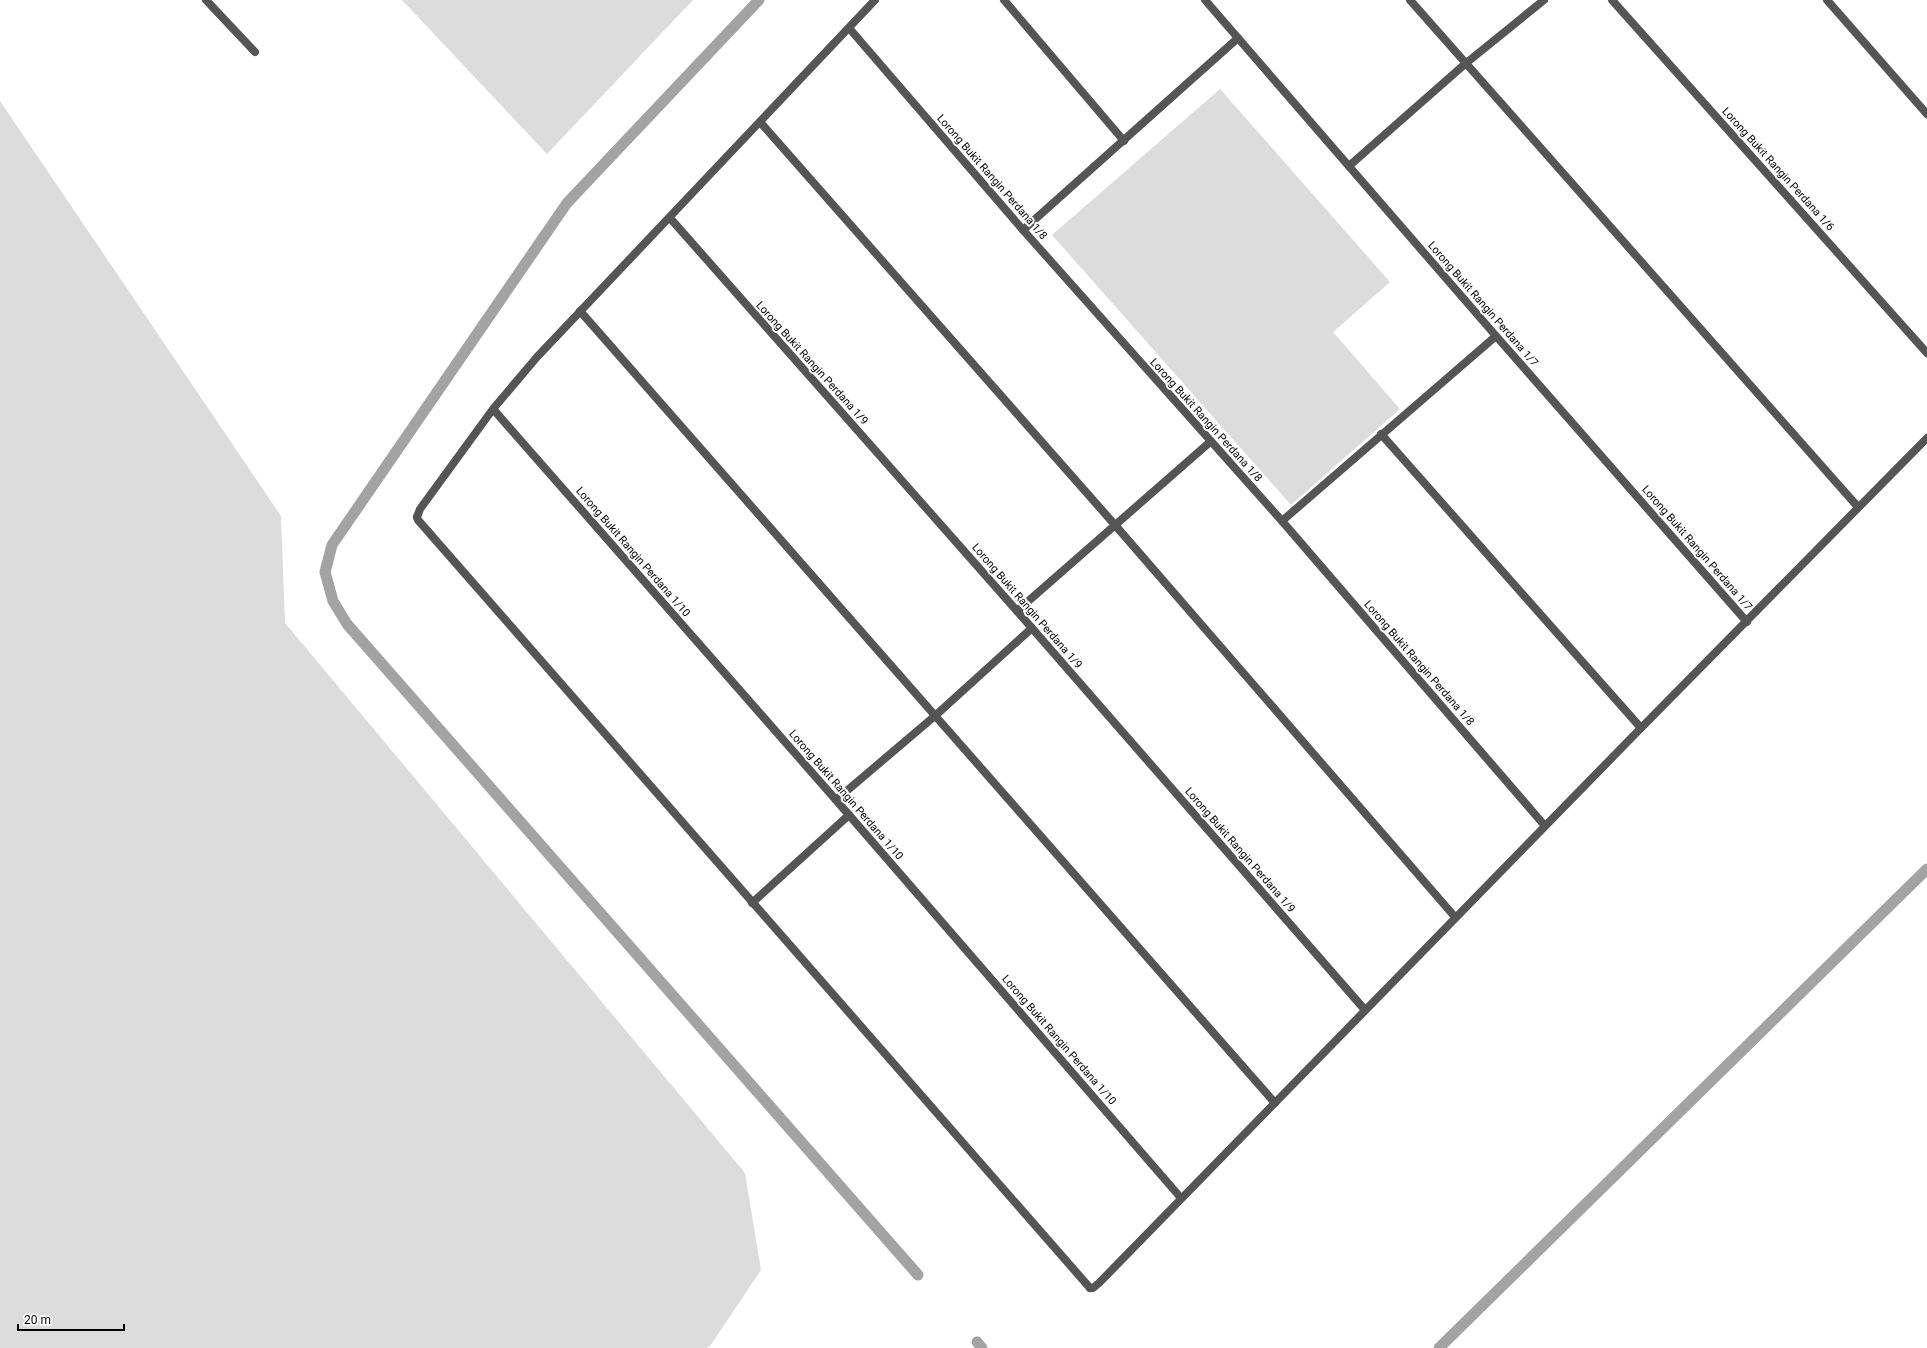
<svg xmlns="http://www.w3.org/2000/svg" width="1927" height="1348" font-family="Roboto,sans-serif">
  <style>
    .green { fill: #dcdcdc }
    .lines { fill: none; stroke-linecap: round; stroke-linejoin: round }
    .stream { stroke: #a3a3a3; stroke-width: 11 }
    .service { stroke: #555; stroke-width: 8 }
    .minor { stroke: #555; stroke-width: 8 }
    .labels { text-anchor: middle; dominant-baseline: central; stroke-width: 4; stroke-linejoin: round; paint-order: stroke }
    .street-label { font-size: 11px; fill: #000; stroke: #fff }
  </style>
  <rect width="100%" height="100%" fill="#fff"/>
  <path class="green" d="M402,0H693L547,154Z
    M1220,89L1390,282L1333,332L1400,409L1291,505L1052,235Z
    M0,101L281,516L285,623L745,1173L761,1270L710,1346L706,1348H0Z"/>
  <g class="lines">
    <path class="stream" d="M759,0L567,203L332,545L325,572L333,601L347,624L918,1275
      M977,1342L982,1348
      M1439,1348L1927,869"/>
    <path class="service" d="M1004,0L1124,141
      M1410,0L1858,507
      M1827,0L1927,114
      M760,122L1115,525L1455,917
      M1349,166L1465,64L1544,0
      M1023,230L1238,38
      M580,311L1275,1103
      M1381,434L1641,728
      M417,517L418,520L1090,1288
      M1282,521L1496,336
      M1017,611L1210,442
      M836,800L936,715L1032,628
      M752,903L849,815"/>
    <path class="minor" d="M206,0L255,52
      M1205,0L1496,336L1747,622
      M1612,0L1927,353
      M849,28L1023,230L1282,521L1545,826
      M670,218L1017,611L1365,1010
      M493,409L836,800L1181,1198
      M417,517L420,509L493,409L537,357L875,0
      M1090,1288H1093L1099,1283L1641,728L1927,438"/>
  </g>
  <g class="labels">
    <g class="street-label">
      <text transform="translate(1778 169) rotate(48)">Lorong Bukit Rangin Perdana 1/6</text>
      <text transform="translate(992 177) rotate(49)">Lorong Bukit Rangin Perdana 1/8</text>
      <text transform="translate(1483 304) rotate(49)">Lorong Bukit Rangin Perdana 1/7</text>
      <text transform="translate(812 363) rotate(48)">Lorong Bukit Rangin Perdana 1/9</text>
      <text transform="translate(1206 420) rotate(48)">Lorong Bukit Rangin Perdana 1/8</text>
      <text transform="translate(1697 548) rotate(49)">Lorong Bukit Rangin Perdana 1/7</text>
      <text transform="translate(633 552) rotate(49)">Lorong Bukit Rangin Perdana 1/10</text>
      <text transform="translate(1027 606) rotate(49)">Lorong Bukit Rangin Perdana 1/9</text>
      <text transform="translate(1419 663) rotate(49)">Lorong Bukit Rangin Perdana 1/8</text>
      <text transform="translate(846 795) rotate(49)">Lorong Bukit Rangin Perdana 1/10</text>
      <text transform="translate(1240 850) rotate(49)">Lorong Bukit Rangin Perdana 1/9</text>
      <text transform="translate(1059 1040) rotate(49)">Lorong Bukit Rangin Perdana 1/10</text>
    </g>
  </g>
  <path d="M18 1324v6h106v-6" fill="none" stroke="#000000" stroke-width="2"/>
  <text x="24" y="1324" font-size="12" fill="#000000" stroke="#ffffff" stroke-width="3" paint-order="stroke">20 m</text>
</svg>
